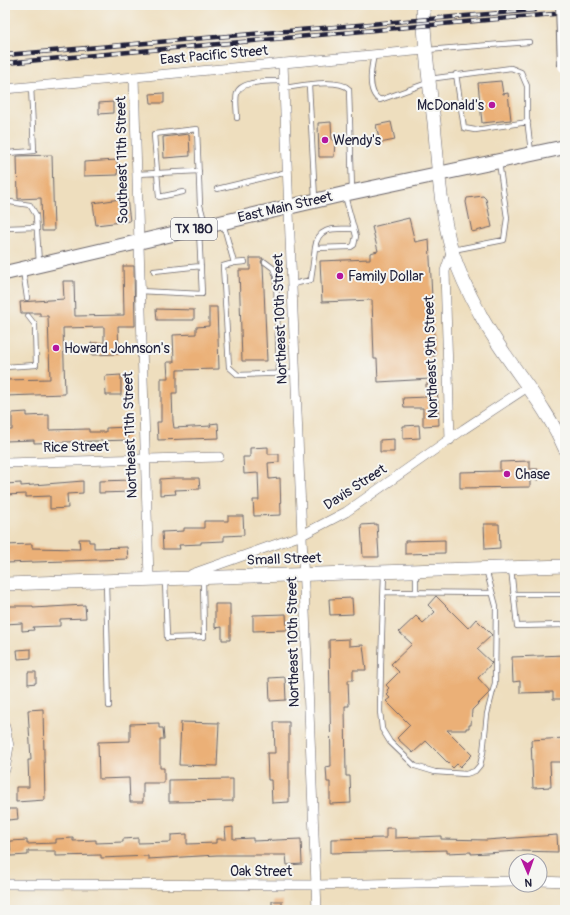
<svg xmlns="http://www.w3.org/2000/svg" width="570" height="915" font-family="Pangolin,sans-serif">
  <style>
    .building { fill: #ebb077 }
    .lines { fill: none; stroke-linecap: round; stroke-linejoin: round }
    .lane-casing { stroke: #696469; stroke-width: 6 }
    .street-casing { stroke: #696469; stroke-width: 10 }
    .secondary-casing { stroke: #696469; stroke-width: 14 }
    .primary-casing { stroke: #696469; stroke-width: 16 }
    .lane { stroke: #fff; stroke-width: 4.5 }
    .street { stroke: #fff; stroke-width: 9 }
    .secondary { stroke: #fff; stroke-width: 13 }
    .primary { stroke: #fff; stroke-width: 14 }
    .rail-casing { stroke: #22223b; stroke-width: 4.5 }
    .rail { stroke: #f6f6f2; stroke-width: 3; stroke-dasharray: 9; stroke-linecap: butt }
    .primary-bridge-casing { stroke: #696469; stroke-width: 16; stroke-linecap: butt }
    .primary-bridge { stroke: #fff; stroke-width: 14 }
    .poi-dot { fill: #b5179e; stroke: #f6f6f2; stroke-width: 1.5 }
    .labels { text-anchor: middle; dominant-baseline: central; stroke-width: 4; stroke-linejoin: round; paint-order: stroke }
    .shield { fill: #f6f6f2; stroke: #626272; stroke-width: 1 }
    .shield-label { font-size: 13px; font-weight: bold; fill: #22223b }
    .street-label { font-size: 14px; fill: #22223b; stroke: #f6f6f2 }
    .poi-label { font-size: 14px; fill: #22223b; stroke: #f6f6f2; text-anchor: start }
  </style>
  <rect width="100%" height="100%" fill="#f6f6f2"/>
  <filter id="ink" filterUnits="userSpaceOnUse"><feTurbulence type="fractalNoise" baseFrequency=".025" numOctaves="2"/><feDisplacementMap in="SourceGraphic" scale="8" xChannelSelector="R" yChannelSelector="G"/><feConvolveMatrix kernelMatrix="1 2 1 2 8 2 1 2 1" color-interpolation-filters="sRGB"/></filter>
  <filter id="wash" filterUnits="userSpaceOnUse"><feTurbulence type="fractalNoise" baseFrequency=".012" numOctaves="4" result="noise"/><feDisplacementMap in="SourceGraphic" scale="16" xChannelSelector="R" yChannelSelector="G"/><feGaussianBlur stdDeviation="0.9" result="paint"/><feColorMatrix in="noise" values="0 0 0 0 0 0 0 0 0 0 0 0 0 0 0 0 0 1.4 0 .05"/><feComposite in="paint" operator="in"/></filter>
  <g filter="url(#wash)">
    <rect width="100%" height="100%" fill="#eedebe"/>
    <g id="blocks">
      <path class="building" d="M501,81L503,94L508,93L511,120L482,123L478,83Z
        M164,93V103H151L150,94Z
        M113,102V113L99,114V103Z
        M331,122L332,140H335L334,157H319L318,123Z
        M391,122L395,140L380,143L376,125Z
        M189,134L190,156L164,158L163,137Z
        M52,155L54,231H42L41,198L18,199L17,156Z
        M117,160L118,175L84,176V162Z
        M483,196L486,199L492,227L472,232L466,202L467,198Z
        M127,198L130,221L96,225L93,203Z
        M409,218L415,242L429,239L435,356H429L431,379L378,382L377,359H374L372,300L322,302L320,261L370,259V253L378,251L372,227Z
        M250,258H263L261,262L263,265L267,361H242L239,270H250Z
        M123,266H134L135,326H118L119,354L91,355V343H104V327L63,328L65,394L5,396V380L50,379L48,316H40V313H21L20,302L64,299L63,281H74L75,316L124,315Z
        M209,307H217L219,369L177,370V393H172L173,421L174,428L211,426L210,424L218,423L219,438L158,440L157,422H161V378H168L167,362H174L173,335L196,334V327L209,326Z
        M156,309L194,310V320H157Z
        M121,375V395H106L105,376Z
        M426,384H437L439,425L423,426V408H404L403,398L426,397Z
        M27,412V416L49,415V430L89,429V432H106V428L128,427V440L34,443V440L5,441V430H12V413Z
        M419,425L420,438L403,439V426Z
        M394,439V452H380V440Z
        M268,447V454H279V462L268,463L269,479L280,478L281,515L254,516L253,500H259L258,473L244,474L243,457H250V448Z
        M530,461V469H538V480L530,479V487L460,488V472L500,471V462Z
        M175,478H199L200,489L175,490L176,494L160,495V479Z
        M132,480V492L99,493V481Z
        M83,481V493L67,494L68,508L50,509V496L26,497V494L5,495V484L21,483V486Z
        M228,516H243L244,535L224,536V541L201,542V544L179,545L180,549H163L162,532L184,531V528H204V521H228Z
        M377,524L379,557H363L361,525Z
        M484,524H499L500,548L485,549Z
        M79,539H89V542H94V548L127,547L128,559L5,563V545L32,544V548L80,549Z
        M445,540V553L405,554V541Z
        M436,596L468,628L476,619L492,635L477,649L492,663L478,678L489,690V693L472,710L471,725H469V728H466V730H447L472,755L460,767L457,764L453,768L426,741L413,753L397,738L410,725L386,701L390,698L387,695L389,693L387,690L389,688L386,685L399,672L391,664L412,644L399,632L416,616L423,623L435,612L428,605Z
        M352,598L353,614L330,615L329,599Z
        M215,604H230V640H222V627L215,628Z
        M85,605L86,618L60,619V626L33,627L34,630L22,631V623L5,624V606H33V608Z
        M286,614L287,630L253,631V615Z
        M349,639V646L363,645L366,670H353V680H348L349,706H345L346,776H350L351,803L330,804V782H327L326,767L331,766L329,640Z
        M31,649V658L18,659L17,650Z
        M565,655L564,699H553V692L520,693V681L513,682L512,657Z
        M28,672H36V683L28,684Z
        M285,677L286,700L270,701L269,678Z
        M43,709L45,800L16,802V787H29L28,760H31L28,710Z
        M181,722L219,723L217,766L179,765Z
        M274,722H289V802L272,803L271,780H268L267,753H275Z
        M159,723V728H163L164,739H160V768H164V783H143V802H130L129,778L99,779L98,742L130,741V724Z
        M565,738V762H550L551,787L533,788L531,740Z
        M233,779V801L169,802V780Z
        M8,809H17L18,819L8,820Z
        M233,827V839L253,838V841L301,839L302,864L287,865L286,855H217L148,859V856L101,858V855L56,856V851H28V855L11,856L10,841L27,840V844L56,843V839L73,838V841L96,840V843L123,842V839L138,838V843L171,842V835L187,834V844L216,843V839H226L225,828Z
        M386,828H395V838L441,836V839L486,840L557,835L558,852L518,851L471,854V852L447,853V850L331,853V839L386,838Z
        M272,901H282V910H272Z"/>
    </g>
  </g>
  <g filter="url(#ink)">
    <use href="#blocks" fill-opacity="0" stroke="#696469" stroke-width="1"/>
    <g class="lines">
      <defs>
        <path id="lane" d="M427,50L529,42
          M374,55C371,68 367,93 380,100L427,83
          M456,74L464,128L475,130L528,122
          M429,79L511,68L521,72L527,86V119L531,152
          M309,85L315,199
          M284,88C300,86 338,78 349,89L352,190
          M237,118C237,111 235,100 237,93C241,80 272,81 284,81
          M5,170L7,168V153L34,151L31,86
          M137,174L199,171
          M217,189L287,172
          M183,192L159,197L154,134L197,129L200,205L205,224
          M10,202L30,205L36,215L39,263
          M223,223L234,263L223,266L229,367L238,375L296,373
          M5,228L37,227
          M315,248C318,225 336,229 354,229
          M453,250L504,240L507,218L499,162
          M265,262L273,268L276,276L279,373
          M234,263L245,262
          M23,270L27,298
          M154,271L201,266
          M293,284L311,280L315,248L351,247L354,245L356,236L345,196
          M139,291L202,294L199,230
          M5,367L36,365L35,325L28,316
          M511,568L517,626L565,625
          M384,573L381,664L380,711L382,729L390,742L415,766L435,772L466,774L475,771L480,765L483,753L487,714L495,683L496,606L486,569
          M416,573V591
          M165,580L167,638L204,637L203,579
          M106,581L109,706
          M384,592L492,593
          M513,594H565"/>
        <path id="street" d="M283,63L317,910
          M134,77L149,579
          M5,89L425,50
          M450,440L445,271L452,250
          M5,463L219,457
          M192,574L302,535L346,512L464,429L529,386
          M5,727L9,746L5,770
          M540,881L565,882
          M5,884L316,885L516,881"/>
        <path id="secondary" d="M423,5C424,44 429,83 434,122C438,165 440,209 452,251C459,273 469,294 480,314C505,362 544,400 565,449
          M5,584L565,566"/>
        <path id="primary" d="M5,273L344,194L565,147"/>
      </defs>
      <use href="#lane" class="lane-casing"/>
      <use href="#street" class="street-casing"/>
      <use href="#secondary" class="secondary-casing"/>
      <use href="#primary" class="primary-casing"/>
      <use href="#lane" class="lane"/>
      <use href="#street" class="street"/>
      <use href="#secondary" class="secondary"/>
      <use href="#primary" class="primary"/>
      <defs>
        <path id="rail" d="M5,55L535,10
          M5,63L565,13"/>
      </defs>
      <use href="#rail" class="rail-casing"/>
      <use href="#rail" class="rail"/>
      <defs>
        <path id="primary-bridge" d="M563,5L565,66"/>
      </defs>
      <use href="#primary-bridge" class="primary-bridge-casing"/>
      <use href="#primary-bridge" class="primary-bridge"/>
    </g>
  </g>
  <g class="poi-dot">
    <circle cx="492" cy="105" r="4"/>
    <circle cx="325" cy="140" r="4"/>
    <circle cx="340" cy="276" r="4"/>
    <circle cx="56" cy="348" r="4"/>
    <circle cx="507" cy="474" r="4"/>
  </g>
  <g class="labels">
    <rect class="shield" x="171" y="218" width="46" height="22" rx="3"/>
    <g class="shield-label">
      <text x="194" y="229">TX 180</text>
    </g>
    <g class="street-label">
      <text transform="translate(214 55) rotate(-5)">East Pacific Street</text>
      <text transform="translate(122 160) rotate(-91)">Southeast 11th Street</text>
      <text transform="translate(285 207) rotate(-13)">East Main Street</text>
      <text transform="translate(280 319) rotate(-92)">Northeast 10th Street</text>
      <text transform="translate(431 357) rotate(-92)">Northeast 9th Street</text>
      <text transform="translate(130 435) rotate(-92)">Northeast 11th Street</text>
      <text transform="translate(76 447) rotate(-1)">Rice Street</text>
      <text transform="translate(355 487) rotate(-33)">Davis Street</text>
      <text transform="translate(284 559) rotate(-2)">Small Street</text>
      <text transform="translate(293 642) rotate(-91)">Northeast 10th Street</text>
      <text x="261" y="871">Oak Street</text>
    </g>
    <g class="poi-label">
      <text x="484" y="105" text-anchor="end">McDonald's</text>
      <text x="333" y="140">Wendy's</text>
      <text x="348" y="276">Family Dollar</text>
      <text x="64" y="348">Howard Johnson's</text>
      <text x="515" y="474">Chase</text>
    </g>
  </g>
  <rect width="570" height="915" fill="none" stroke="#f6f6f2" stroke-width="20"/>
  <g transform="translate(528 873) rotate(178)"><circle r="19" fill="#f6f6f2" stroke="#a1a1a9"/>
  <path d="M0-3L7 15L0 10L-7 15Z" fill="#b5179e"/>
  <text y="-6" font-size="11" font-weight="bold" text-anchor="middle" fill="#22223b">N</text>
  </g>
</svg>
